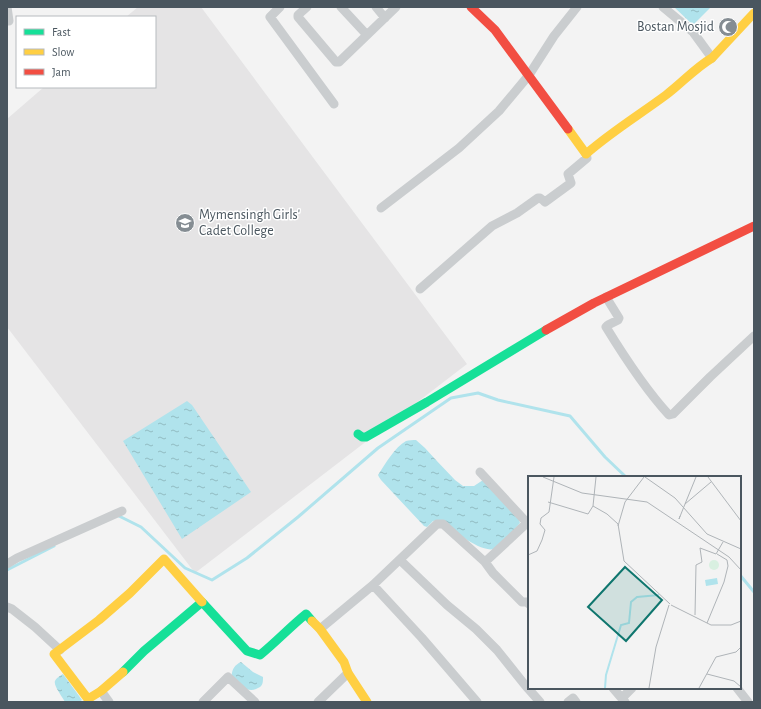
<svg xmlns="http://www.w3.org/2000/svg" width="761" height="709" font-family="'Alegreya Sans',sans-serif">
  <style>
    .education { fill: #e5e4e5 }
    .water { fill: url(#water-ripples) }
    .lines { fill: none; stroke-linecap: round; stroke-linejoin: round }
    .stream { stroke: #b0e3ec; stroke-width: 3 }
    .street { stroke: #cacdcf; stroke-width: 9 }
    .fast { stroke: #16e098; stroke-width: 9 }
    .slow { stroke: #ffcf43; stroke-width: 9 }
    .jam { stroke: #f24e42; stroke-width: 9 }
    .labels { text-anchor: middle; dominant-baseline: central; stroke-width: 3; stroke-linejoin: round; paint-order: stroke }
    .poi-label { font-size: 14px; fill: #4a565f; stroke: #fff; text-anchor: end }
    .inset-river { fill: none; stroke: #b0e3ec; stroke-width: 2 }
    .inset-road { fill: none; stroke: #afb4b8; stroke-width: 1 }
    .view { fill: #0f766e; fill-opacity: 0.15; stroke: #0f766e; stroke-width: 2 }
    .inset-edge { fill: none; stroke: #4a565f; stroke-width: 2 }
  </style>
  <defs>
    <pattern id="water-ripples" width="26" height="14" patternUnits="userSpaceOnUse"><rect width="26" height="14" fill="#b0e3ec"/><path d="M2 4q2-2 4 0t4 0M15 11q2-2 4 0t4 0" fill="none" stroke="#91bbc2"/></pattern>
  </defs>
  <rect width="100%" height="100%" fill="#f3f3f3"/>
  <path class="education" d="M138,7H201L467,364L195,573L7,327V119L44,87H155V17H126Z"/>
  <path class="water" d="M674,7H711L693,25Z
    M187,401L192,405L251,492L182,539L123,441Z
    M416,440L425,448L435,459L455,480L463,486H474L483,480L518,517L520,523C514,530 503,543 496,548C483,556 450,527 439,520L433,521L427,527L424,526L381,480L379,477L378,475C385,464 395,447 406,441C409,440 413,440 416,440Z
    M241,662L253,672L263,677C263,682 263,686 258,688C248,694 240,685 232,678C231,671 234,665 241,662Z
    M63,674L82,700L79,702H65C63,698 53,685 55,681C56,678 60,676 63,674Z"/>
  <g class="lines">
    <path class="stream" d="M117,515L141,527L185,568L212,580L247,558L298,517L378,448L451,398L478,393L498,400L570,416L605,457L626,477
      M7,570L54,546
      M740,575L754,592"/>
    <path class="street" d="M280,7L270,17L334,104
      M307,7L298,15V17L336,62H339L367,35
      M341,7L367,35L396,7
      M376,7L385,18
      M663,7L693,32L712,58
      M7,21H9L7,7
      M381,208L459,148L499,111L529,75L554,36L577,7
      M420,289L492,226L517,213L538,198H540L544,201L545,202L571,183L568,174L587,158L586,154
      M606,297L619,318L618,320L608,325L606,327C625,358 645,389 669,415L673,414L710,377L754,336
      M480,472L529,525
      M400,560L447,605L476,629L497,650L525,685L540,702
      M485,562L527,523
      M7,564L17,558L122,511
      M373,585L422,638L477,702
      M7,607L12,609L35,627L60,650
      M320,629L373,585L437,524H443L485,562L493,573L522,602H527L529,604
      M613,688L625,702
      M737,688L748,702
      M101,691L109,702
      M622,698L632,688
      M203,702L228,677L255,702
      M318,702L348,673
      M568,702L573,698L576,702"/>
    <path class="fast" d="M358,434L362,437H366L427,402L546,330
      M123,672L144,651L202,602L247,651L260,655C276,642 290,627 306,614L312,621"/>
    <path class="slow" d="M568,129L586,154C611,132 639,115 666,95C682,83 695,68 712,58L754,13
      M312,621L320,629L344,662L348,673L367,702
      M123,672L101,691L88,699L54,654L99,620L130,593L164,559L202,602"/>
    <path class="jam" d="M471,7L495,30L568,129
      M546,330L594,303L754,226"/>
  </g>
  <defs>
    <symbol id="mosque-disc" viewBox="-11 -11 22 22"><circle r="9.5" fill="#858d93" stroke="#fff"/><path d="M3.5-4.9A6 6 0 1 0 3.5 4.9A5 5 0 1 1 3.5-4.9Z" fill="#fff"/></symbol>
    <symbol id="university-disc" viewBox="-11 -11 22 22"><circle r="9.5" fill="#858d93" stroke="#fff"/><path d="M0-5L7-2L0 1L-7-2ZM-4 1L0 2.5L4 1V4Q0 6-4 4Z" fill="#fff"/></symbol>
  </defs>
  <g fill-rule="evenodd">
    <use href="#mosque-disc" x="717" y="16" width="22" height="22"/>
    <use href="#university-disc" x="174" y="212" width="22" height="22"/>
  </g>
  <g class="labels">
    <g class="poi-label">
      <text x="714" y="27">Bostan Mosjid</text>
      <text x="199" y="215" text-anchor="start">Mymensingh Girls'<tspan x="199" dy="16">Cadet College</tspan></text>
    </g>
  </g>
  <g transform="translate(528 476)">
    <rect width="213" height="213" fill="#f3f3f3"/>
    <path d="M181 89a5 5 0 1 1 10 0a5 5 0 1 1-10 0Z" fill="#d9f0e1"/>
    <path d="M189,102L190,108L178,110L177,104Z" fill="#b0e3ec"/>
    <path class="inset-river" d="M77,212L78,199L93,149L101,147L103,126L109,121L131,119"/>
    <path class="inset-road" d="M15,1L54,17L119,26L201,81L213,94M68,1L65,30L79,38L90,48L96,85L142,128M117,1L147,22L179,58L213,73M180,1L213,45M20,26L60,38L65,30M157,28L168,1M152,40L151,43L157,28L183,6M90,50L97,26L116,1M0,79L9,75L14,64L17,54L12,48L13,42L21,36L26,1M143,129L183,149H203L213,145M167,139L168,89L174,86L172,72L188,78L195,66M179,147L196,106L200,90L199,84L189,78M179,198L206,205L213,211M121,212L128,171L141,129M171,212L188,181L208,176L213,171"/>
    <path class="view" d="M97,91L134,124L98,165L60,131Z"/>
    <rect width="213" height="213" class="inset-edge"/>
  </g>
  <rect width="761" height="709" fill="none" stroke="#4a565f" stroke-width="16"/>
  <rect x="16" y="16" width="140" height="72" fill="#ffffff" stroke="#b7bbbf"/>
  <rect x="24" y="29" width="20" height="6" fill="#16e098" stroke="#b7bbbf"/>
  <text x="52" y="36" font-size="12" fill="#4a565f">Fast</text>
  <rect x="24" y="49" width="20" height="6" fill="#ffcf43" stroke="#b7bbbf"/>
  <text x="52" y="56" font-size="12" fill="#4a565f">Slow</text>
  <rect x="24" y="69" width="20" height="6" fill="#f24e42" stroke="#b7bbbf"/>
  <text x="52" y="76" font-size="12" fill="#4a565f">Jam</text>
</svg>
